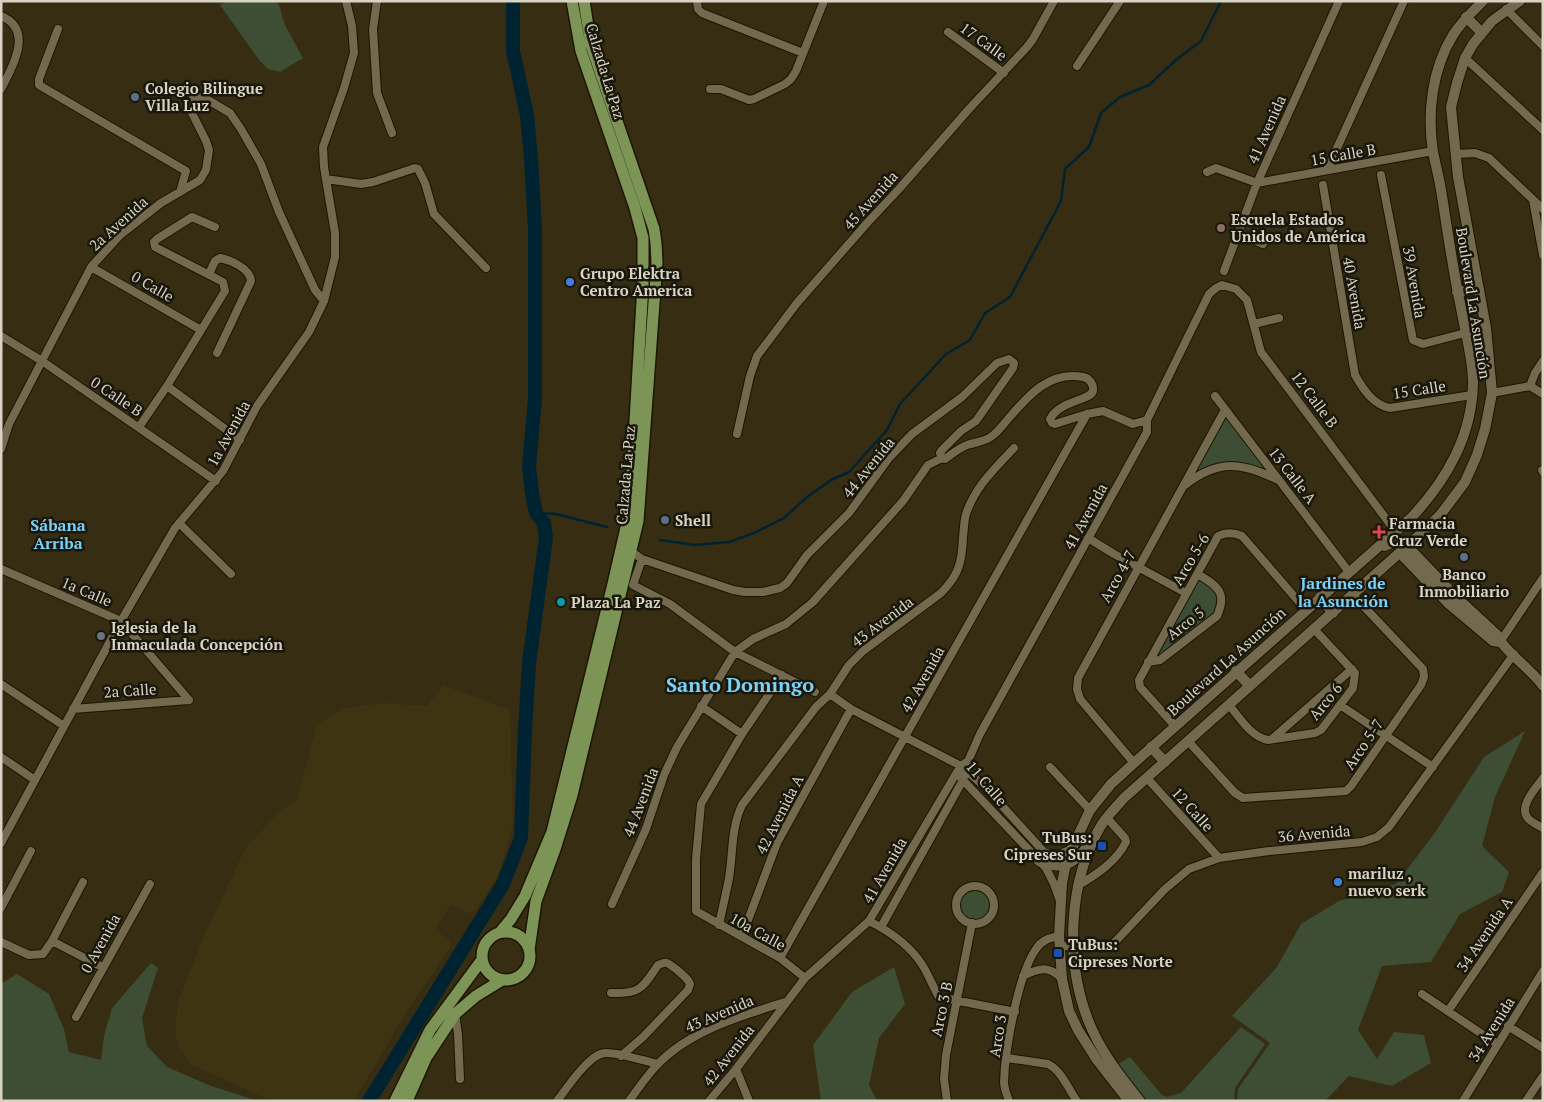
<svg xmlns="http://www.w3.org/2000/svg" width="1544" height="1102" font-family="'PT Serif',serif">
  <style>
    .built { fill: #3f3412 }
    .green { fill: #3d4e34 }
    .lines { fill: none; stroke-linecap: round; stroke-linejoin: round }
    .stream { stroke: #002331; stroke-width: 2.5 }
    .river { stroke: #002331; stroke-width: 14 }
    .street-casing { stroke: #1d1500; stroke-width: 10 }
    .secondary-casing { stroke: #1d1500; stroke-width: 12 }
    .primary-casing { stroke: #1d1500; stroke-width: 14 }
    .street { stroke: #73694e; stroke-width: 8 }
    .secondary { stroke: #73694e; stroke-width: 10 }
    .primary { stroke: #7c9456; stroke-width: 11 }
    .service-dot { fill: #5c6f8a; stroke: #19160b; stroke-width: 2 }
    .education-dot { fill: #8d6e63; stroke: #19160b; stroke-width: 2 }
    .shop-dot { fill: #3f7fe0; stroke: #19160b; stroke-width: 2 }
    .health-dot { fill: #e0444e; stroke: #19160b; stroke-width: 2 }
    .culture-dot { fill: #0f9aa8; stroke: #19160b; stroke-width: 2 }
    .worship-dot { fill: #6b7280; stroke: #19160b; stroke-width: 2 }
    .transit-dot { fill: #1a4fb4; stroke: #19160b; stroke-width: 2 }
    .labels { text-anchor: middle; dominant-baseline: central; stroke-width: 5; stroke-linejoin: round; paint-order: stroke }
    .street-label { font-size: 15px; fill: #d8d3c3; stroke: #19160b }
    .poi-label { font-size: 15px; font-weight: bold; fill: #d8d3c3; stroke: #19160b; text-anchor: start }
    .neighbourhood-label { font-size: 16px; font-weight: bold; fill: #7bd2f8; stroke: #19160b }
    .district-label { font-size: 20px; font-weight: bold; fill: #7bd2f8; stroke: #19160b }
  </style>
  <rect width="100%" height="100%" fill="#362d13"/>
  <path class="built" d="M443,685L510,710L513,824L503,861L496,879L476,910L469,914L451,904L435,930L451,941L452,946L409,1008L354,1101H272L192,1065L179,1049L175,1033L178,1002L205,934L245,849L278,814L297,800L317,724L346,708L383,703L427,706Z"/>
  <path class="green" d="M227,1H274L279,5L285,25L303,58L280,72L268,69L259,60L220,5Z
    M1226,415L1270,474C1240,455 1220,461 1190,476Z
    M1198,577L1210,584L1220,597L1215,614L1158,658H1153Z
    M1525,731L1495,797L1482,846L1509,872L1502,892L1460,914L1431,962L1382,966L1358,1030L1377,1059L1394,1032L1424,1035L1431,1063L1392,1086L1349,1076L1325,1101H1237L1238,1089L1270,1043L1232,1016L1277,967L1301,924L1339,901L1396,884L1434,834L1484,757Z
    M960 906a15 15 0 1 1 30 0a15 15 0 1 1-30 0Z
    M151,963L158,968L142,1018L147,1046L167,1067L211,1086L258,1101H1L2,983L17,974L49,994L64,1029L69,1052L101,1060L104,1036L112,1008Z
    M894,967L905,1004L879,1038L869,1085L877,1101H821L813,1045L852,992Z
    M1241,1027L1265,1044L1235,1088L1234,1101H1145L1118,1064L1130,1057L1162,1095L1167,1097L1181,1093Z"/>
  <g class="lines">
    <path class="stream" d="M536,513L556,514L607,527
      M660,540L695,545L729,542L754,533L784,518L807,497L831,480L849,472L887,430L900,404L946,354L970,340L985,313L1010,297L1061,201L1065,169L1089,147L1101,113L1120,97L1149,85L1177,59L1201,41L1221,1"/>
    <path class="river" d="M369,1101L503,884L521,838L525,731L529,663L546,538L544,523L536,513L532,493L529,466L535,399V229L531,159L527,115L513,51V1"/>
    <defs>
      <path id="street" d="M377,1L373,29L377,93L392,133
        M697,1L698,9L702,13L803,53
        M1506,9L1543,46
        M1,16C34,29 13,67 1,89
        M58,29L39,79V85L186,171L180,192
        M948,32L1004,73
        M1465,58L1543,130
        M1077,66L1120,1
        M710,89H721L749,100L754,99L785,84L791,79L796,71L824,1
        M1456,154L1475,153L1489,158L1543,209
        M1327,170L1404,1
        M1207,172L1216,168L1257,183L1433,151
        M1381,175L1413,340L1423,344L1465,333
        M326,179L361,184L373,182L415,168L418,169L425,183L434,214L486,268
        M1323,185L1355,375C1363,389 1373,405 1390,408L1472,395
        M1533,200L1543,255
        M1239,233L1263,244
        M91,267L201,330
        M1224,271L1257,183L1339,1
        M209,274L215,261L220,258C230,260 250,268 251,281L217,353
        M1254,324L1279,318
        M1,336L42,361L216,481
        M167,386L240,440
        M1530,386L1535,373L1543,361
        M1492,393L1530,386L1543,394
        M1215,396L1349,572
        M139,427L167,386L225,291L223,282L155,247L154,242L157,239L192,217L215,227
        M737,434L750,376L757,356L797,303L868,222L899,189L969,109L1027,47L1033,39L1054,1
        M1,449L9,424L91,267L120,235L161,203L200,180L206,170L209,150L206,141L190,109L192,99L196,96L208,100L230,113L241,129L261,164L279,212L315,290L324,301
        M1542,470L1543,472
        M1185,485C1218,459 1242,462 1278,480
        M179,523L231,574
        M1088,538L1114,554L1186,593
        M632,552L642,559L733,590L745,592H763L780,588L787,583L807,555L849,513L889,458L912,434L962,397L997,363L1009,359L1014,363L1013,368L976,421L961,431L942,450L940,453L942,458
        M642,559L633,585L670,604L735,652L815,692
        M1,569L121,621L189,700
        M1500,642L1543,578
        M1148,662L1160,660L1217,616C1228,592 1217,586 1198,574
        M782,675L742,734L701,804L696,859V911L780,958L805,978
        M1,684L64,726
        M830,694L851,709L961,766L985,787L1044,852C1055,857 1061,854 1071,849
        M1229,705C1240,718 1251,737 1268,740L1315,733L1321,730L1353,688L1355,673L1314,629
        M1340,705L1433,767
        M701,706L742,734
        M73,709L189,700
        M1175,726L1140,687L1139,680L1218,536C1226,532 1233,532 1242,536L1306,610
        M1272,739L1352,669
        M1188,741L1235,793L1243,798L1346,791L1351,786L1421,685L1424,677L1423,669L1353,595
        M1,757L35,780
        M1134,763L1080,699L1077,689L1078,678L1225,410
        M1050,767L1090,810
        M960,777L1046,868L1054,884L1060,901
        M1147,778L1219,858
        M1543,778C1537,787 1519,805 1527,817C1530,822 1538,825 1543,828
        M1,843L121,621L175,528L223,471L257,406L309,332L324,301L335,257V233L324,167L323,147L344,88L354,53L352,26L346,1
        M1077,886C1096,875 1116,862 1126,842L1125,838L1107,818
        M956 905a19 19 0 1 1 38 0a19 19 0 1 1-38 0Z
        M612,904L646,829L664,775L677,747L735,652L753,639L786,624L813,602L903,501L928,465L942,458L945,459C952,454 959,448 967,445C976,442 985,442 992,436C998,432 1003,425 1008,419C1027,397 1049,370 1083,377C1089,378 1094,384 1093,391C1090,401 1060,400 1050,419L1052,423L1055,424L1087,414L1103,411L1133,424L1147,420
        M1,908L31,851
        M869,921C891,932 910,945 923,966C929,976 933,987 939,997L1015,1012
        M719,925C722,910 726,894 729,878C733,854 731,828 742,805L816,707L830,694L849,665L863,651L941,593C959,575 962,562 963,537C964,529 964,521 966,514C975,487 995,468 1014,448
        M881,927L963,780L967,766
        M742,936L777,843L851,709
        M52,941L102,967
        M1,942L29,955L43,954L52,941L83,882
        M1059,946L1104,947L1113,944L1165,889L1189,869L1219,858L1269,851L1362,842L1377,837L1389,827L1514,654
        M780,958L1087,414
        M1023,976C1039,968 1049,965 1062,979
        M611,993C641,994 642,988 658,965C661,964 664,962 667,963C673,966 688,978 690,984L688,990L643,1037L621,1056
        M1422,994L1497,1044
        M1448,1011L1543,872
        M455,1014L458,1034L460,1079
        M76,1017L150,884
        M1508,1026L1543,1048
        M1007,1058L1048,1064C1062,1071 1068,1089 1077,1101
        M736,1069L749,1101
        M557,1101C567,1088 589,1054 605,1053C618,1052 644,1061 658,1064
        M629,1101C638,1089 647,1075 658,1064C691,1030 741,1016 785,1002
        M709,1101L736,1069L805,978L869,921L957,772L961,766L968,761L980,734L1147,432V420L1209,294L1216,288L1222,285L1236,289L1247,300L1261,352L1396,532
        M947,1101L944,1079L946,1055L972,923
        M1009,1101C1007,1095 1004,1088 1004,1082C1005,1050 1018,974 1036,949C1042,940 1049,938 1059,936
        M1463,1101L1543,971
        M1526,1101L1543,1076"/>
      <path id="secondary" d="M1466,17L1481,32
        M1457,292L1479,289
        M1384,546L1397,541L1405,544L1456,597L1497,635C1503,650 1532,670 1543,686
        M1400,553L1449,604L1493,641L1500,642
        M1320,597L1333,613
        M1236,671L1250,686
        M1151,747L1165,762
        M1039,861C1064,871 1073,864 1089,845
        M1129,1101L1097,1060L1078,1030L1069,1011L1062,979L1059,936L1062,883L1067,859L1090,810L1111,784L1134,763L1412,517C1447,479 1472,436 1473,383C1473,358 1465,332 1461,308C1453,271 1448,234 1442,196C1440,181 1436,167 1433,152C1427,113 1432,69 1453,35C1461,22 1472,12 1483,1
        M1140,1101C1120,1076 1100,1051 1088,1020C1065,960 1068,880 1102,824C1108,815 1117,806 1124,798L1424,531L1441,514L1465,482L1477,455L1485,429L1492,393L1486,328L1458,177L1451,107L1457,83L1465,58L1473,44L1492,21L1520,1"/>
      <path id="primary" d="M501,931L511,919L525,896L552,832L613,584L628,519L632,472L643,284V238L635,208L581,51L572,1
        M482 956a24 24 0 1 1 48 0a24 24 0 1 1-48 0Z
        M529,950L536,901L555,849L572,795L638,521L657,262L656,243L654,229L591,45L584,1
        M395,1101L430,1030L481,961
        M407,1101L426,1058L455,1014L476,996L502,980"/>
    </defs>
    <use href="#street" class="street-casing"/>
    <use href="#secondary" class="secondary-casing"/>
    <use href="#primary" class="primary-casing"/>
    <use href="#street" class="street"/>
    <use href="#secondary" class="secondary"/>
    <use href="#primary" class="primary"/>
  </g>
  <g class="service-dot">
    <circle cx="135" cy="97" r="5"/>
    <circle cx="665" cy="520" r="5"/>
    <circle cx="1464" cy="557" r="5"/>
  </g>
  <circle class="education-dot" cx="1221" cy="228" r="5"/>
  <g class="shop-dot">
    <circle cx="570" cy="282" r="5"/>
    <circle cx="1338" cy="882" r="5"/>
  </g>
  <path class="health-dot" d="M1376.5 524.5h5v5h5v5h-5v5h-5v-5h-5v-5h5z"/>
  <circle class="culture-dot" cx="561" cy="602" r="5"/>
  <circle class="worship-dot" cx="101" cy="636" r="5"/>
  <g class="transit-dot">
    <rect x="1097" y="841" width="10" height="10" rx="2.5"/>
    <rect x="1053" y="948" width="10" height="10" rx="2.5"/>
  </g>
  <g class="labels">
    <g class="street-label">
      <text transform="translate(984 41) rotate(36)">17 Calle</text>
      <text transform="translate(606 71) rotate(73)">Calzada La Paz</text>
      <text transform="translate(1266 129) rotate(-66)">41 Avenida</text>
      <text transform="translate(1343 154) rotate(-10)">15 Calle B</text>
      <text transform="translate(870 200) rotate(-48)">45 Avenida</text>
      <text transform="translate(118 223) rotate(-42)">2a Avenida</text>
      <text transform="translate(1415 282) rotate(80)">39 Avenida</text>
      <text transform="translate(153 286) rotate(30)">0 Calle</text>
      <text transform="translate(1355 293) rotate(80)">40 Avenida</text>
      <text transform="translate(1474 303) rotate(81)">Boulevard La Asunción</text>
      <text transform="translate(1419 389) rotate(-9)">15 Calle</text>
      <text transform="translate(117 396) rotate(34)">0 Calle B</text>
      <text transform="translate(1315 399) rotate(53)">12 Calle B</text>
      <text transform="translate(228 433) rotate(-61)">1a Avenida</text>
      <text transform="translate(868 467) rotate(-51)">44 Avenida</text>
      <text transform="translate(625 475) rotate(-85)">Calzada La Paz</text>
      <text transform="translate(1293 475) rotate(52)">13 Calle A</text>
      <text transform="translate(1085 516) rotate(-61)">41 Avenida</text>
      <text transform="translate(1190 559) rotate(-59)">Arco 5-6</text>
      <text transform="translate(1117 576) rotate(-61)">Arco 4-7</text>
      <text transform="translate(87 591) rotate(23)">1a Calle</text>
      <text transform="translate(882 621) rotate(-37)">43 Avenida</text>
      <text transform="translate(1185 623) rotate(-38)">Arco 5</text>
      <text transform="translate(1226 661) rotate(-42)">Boulevard La Asunción</text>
      <text transform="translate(922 679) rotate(-61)">42 Avenida</text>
      <text transform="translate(130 690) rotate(-4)">2a Calle</text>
      <text transform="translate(1325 701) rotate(-51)">Arco 6</text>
      <text transform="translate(1363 744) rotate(-56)">Arco 5-7</text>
      <text transform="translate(987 783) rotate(49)">11 Calle</text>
      <text transform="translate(640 802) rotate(-69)">44 Avenida</text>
      <text transform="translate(1193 809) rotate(48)">12 Calle</text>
      <text transform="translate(779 814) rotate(-63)">42 Avenida A</text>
      <text transform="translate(1314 833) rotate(-5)">36 Avenida</text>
      <text transform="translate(884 870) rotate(-60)">41 Avenida</text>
      <text transform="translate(758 931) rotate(29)">10a Calle</text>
      <text transform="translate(1484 934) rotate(-56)">34 Avenida A</text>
      <text transform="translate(100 943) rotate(-61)">0 Avenida</text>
      <text transform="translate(941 1009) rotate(-78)">Arco 3 B</text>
      <text transform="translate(719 1013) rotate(-23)">43 Avenida</text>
      <text transform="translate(1491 1029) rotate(-58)">34 Avenida</text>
      <text transform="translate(997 1036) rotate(-81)">Arco 3</text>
      <text transform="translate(728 1055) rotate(-52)">42 Avenida</text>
    </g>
    <g class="poi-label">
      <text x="145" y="88">Colegio Bilingue<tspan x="145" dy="17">Villa Luz</tspan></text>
      <text x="1231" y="219">Escuela Estados<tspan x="1231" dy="17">Unidos de América</tspan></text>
      <text x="580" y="273">Grupo Elektra<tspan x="580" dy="17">Centro America</tspan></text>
      <text x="675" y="520">Shell</text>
      <text x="1389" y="523">Farmacia<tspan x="1389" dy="17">Cruz Verde</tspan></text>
      <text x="1464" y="574" text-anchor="middle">Banco<tspan x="1464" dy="17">Inmobiliario</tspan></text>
      <text x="571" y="602">Plaza La Paz</text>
      <text x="111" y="627">Iglesia de la<tspan x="111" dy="17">Inmaculada Concepción</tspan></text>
      <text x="1092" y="837" text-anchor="end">TuBus:<tspan x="1092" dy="17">Cipreses Sur</tspan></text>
      <text x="1348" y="873">mariluz ,<tspan x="1348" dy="17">nuevo serk</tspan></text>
      <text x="1068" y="944">TuBus:<tspan x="1068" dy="17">Cipreses Norte</tspan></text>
    </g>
    <g class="neighbourhood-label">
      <text x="58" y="525">Sábana<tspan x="58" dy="18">Arriba</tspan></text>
      <text x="1343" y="583">Jardines de<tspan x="1343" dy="18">la Asunción</tspan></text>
    </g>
    <g class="district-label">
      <text x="740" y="684">Santo Domingo</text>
    </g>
  </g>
  <rect width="1544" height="1102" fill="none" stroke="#d8d3c3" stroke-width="5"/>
</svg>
